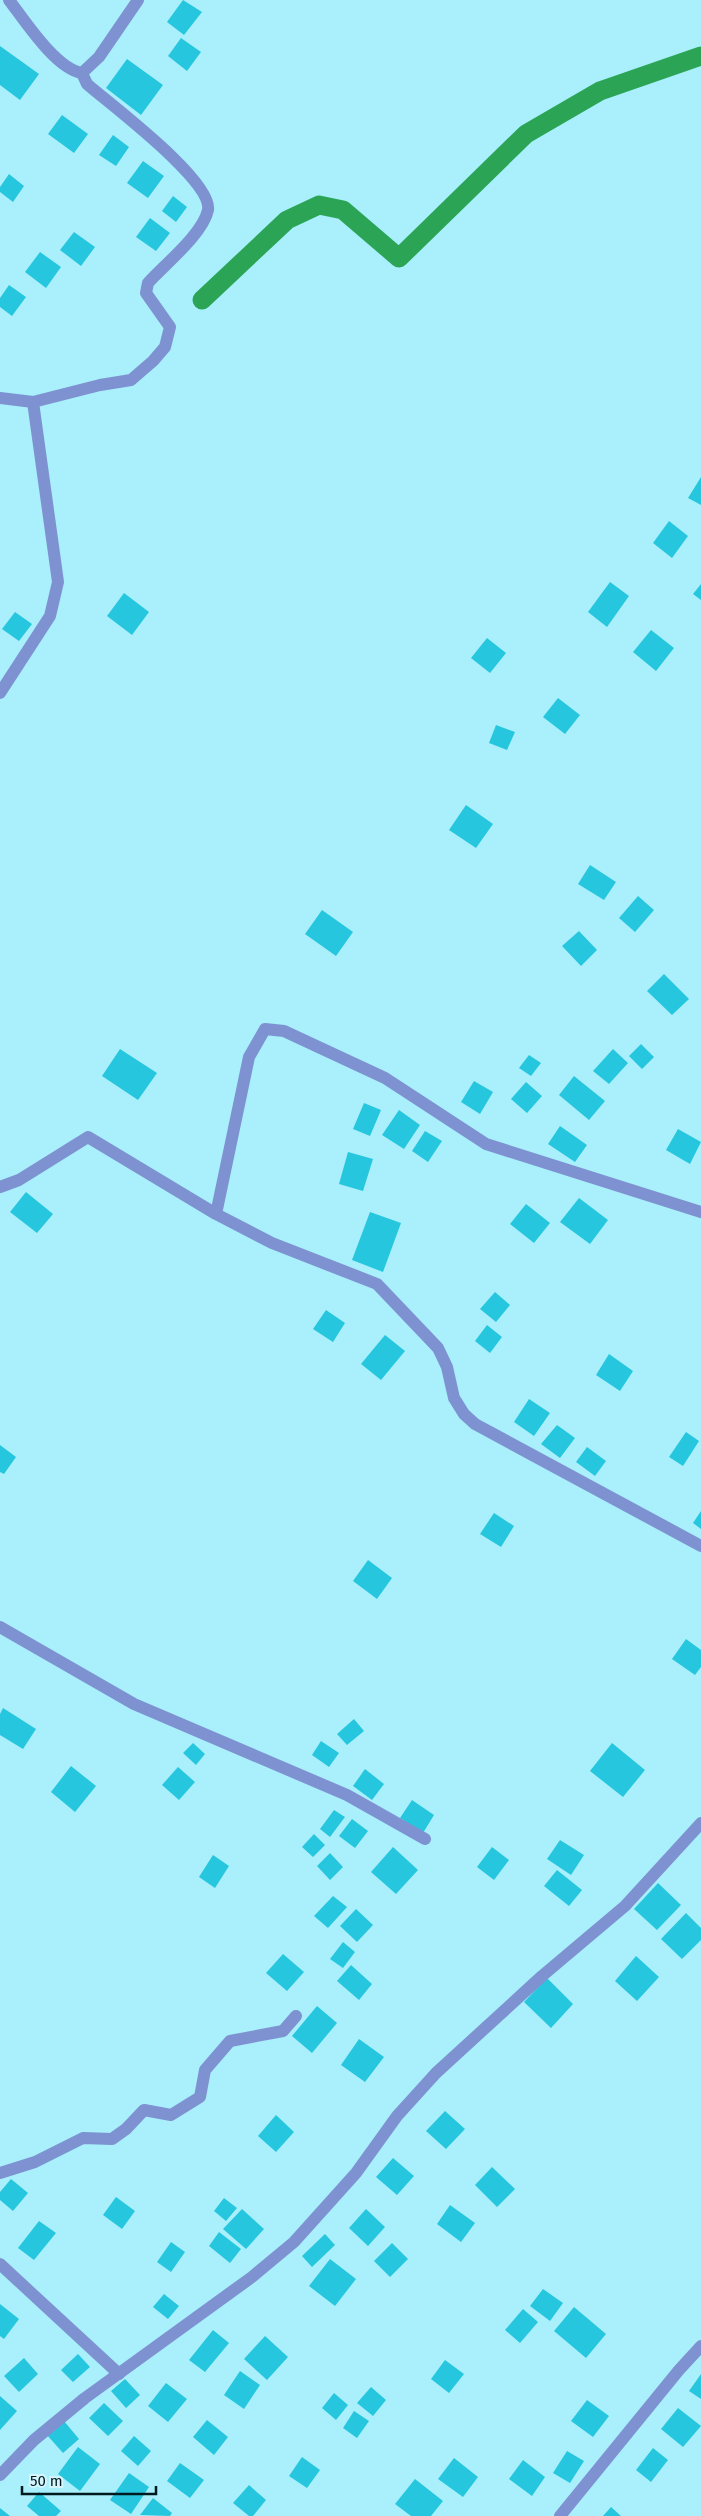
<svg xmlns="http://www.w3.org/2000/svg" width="701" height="2516" font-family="'Fira Sans',sans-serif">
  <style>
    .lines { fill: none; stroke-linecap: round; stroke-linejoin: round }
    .canal { stroke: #2ba555; stroke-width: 19 }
    .building { fill: #26c7de }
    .minor { stroke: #7e92d1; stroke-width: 12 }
    .tertiary { stroke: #7e92d1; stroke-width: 12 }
  </style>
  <rect width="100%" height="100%" fill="#a9effc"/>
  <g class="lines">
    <path class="canal" d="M202,300L287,220L319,205L343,210L399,258L526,134L600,91L701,56"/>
  </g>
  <path class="building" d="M183,0L202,12L184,35L167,22Z
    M181,38L201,52L187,71L168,56Z
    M0,46L39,74L20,100L0,85Z
    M127,59L163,85L141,115L106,88Z
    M62,115L88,134L74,153L48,134Z
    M113,135L129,147L116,166L99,155Z
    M143,161L164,176L148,198L127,183Z
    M9,174L24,186L13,202L0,192V187Z
    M173,196L187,207L176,222L162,211Z
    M150,218L170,233L156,251L136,237Z
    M74,232L95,247L81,266L60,250Z
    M40,252L61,267L46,288L25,272Z
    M9,285L26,297L12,316L0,307V298Z
    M701,477V505L688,498Z
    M669,521L688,536L672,558L653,543Z
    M610,582L629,596L607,627L588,612Z
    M701,584V600L693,594Z
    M124,593L149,612L132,635L107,616Z
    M15,612L32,624L19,641L2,629Z
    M651,630L674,648L656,671L633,652Z
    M487,638L506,653L490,673L471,658Z
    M558,698L580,715L565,734L543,717Z
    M496,725L515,732L507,750L489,743Z
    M466,805L493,824L476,848L449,830Z
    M590,865L616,882L604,900L578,884Z
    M638,896L654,910L635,932L619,918Z
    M322,910L353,932L336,956L305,934Z
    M579,931L597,950L581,966L562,946Z
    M664,974L689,999L672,1015L647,991Z
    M641,1044L654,1057L642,1069L629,1056Z
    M120,1049L157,1073L138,1100L102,1076Z
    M613,1049L628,1063L609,1084L593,1071Z
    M529,1055L541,1063L531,1076L519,1068Z
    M574,1076L605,1101L589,1120L559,1095Z
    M474,1081L493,1092L480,1114L461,1102Z
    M526,1082L542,1096L527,1113L511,1099Z
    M364,1103L381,1110L370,1136L353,1129Z
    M399,1110L420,1125L404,1149L382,1135Z
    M560,1126L587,1145L575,1162L548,1144Z
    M678,1129L701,1142L690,1164L666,1150Z
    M425,1131L442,1141L428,1162L412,1151Z
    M348,1152L373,1159L363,1191L339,1184Z
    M26,1192L53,1214L37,1233L10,1212Z
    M579,1198L608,1220L590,1244L560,1222Z
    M526,1204L550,1223L534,1243L510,1224Z
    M370,1212L401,1223L383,1272L352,1260Z
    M495,1292L510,1305L496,1322L480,1309Z
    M326,1310L345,1323L333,1342L313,1329Z
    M487,1325L502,1337L490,1353L475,1341Z
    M385,1335L405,1351L381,1380L361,1364Z
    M609,1354L633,1371L620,1391L596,1375Z
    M529,1399L550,1413L534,1436L514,1422Z
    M557,1425L575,1438L560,1458L541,1444Z
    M686,1432L699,1441L683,1466L669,1457Z
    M0,1445L16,1457L4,1474L0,1472Z
    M587,1447L606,1461L595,1476L576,1462Z
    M701,1511V1529L693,1523Z
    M494,1513L514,1526L501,1547L480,1534Z
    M368,1560L392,1578L377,1599L353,1581Z
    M686,1639L701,1650V1667L695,1675L672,1659Z
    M3,1708L36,1729L23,1749L0,1735V1714Z
    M354,1719L364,1731L347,1745L337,1734Z
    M321,1741L339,1753L329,1767L312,1755Z
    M193,1743L205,1754L196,1765L183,1753Z
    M612,1743L645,1770L623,1797L590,1771Z
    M71,1766L96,1786L75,1812L51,1792Z
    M178,1767L195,1782L179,1800L162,1785Z
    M365,1769L384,1784L372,1800L353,1786Z
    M412,1800L434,1815L423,1833L400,1818Z
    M334,1810L345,1817L330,1837L320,1829Z
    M352,1819L368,1831L355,1848L339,1836Z
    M314,1834L325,1845L313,1857L302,1847Z
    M560,1840L584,1855L571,1875L547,1859Z
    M393,1847L418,1870L396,1894L371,1872Z
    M492,1847L509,1860L494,1880L477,1867Z
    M330,1853L343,1867L330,1880L317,1866Z
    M213,1855L229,1866L215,1888L199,1877Z
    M557,1870L582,1890L569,1906L544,1886Z
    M658,1883L681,1905L657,1930L634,1909Z
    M333,1896L347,1907L328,1928L314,1916Z
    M356,1909L373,1925L357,1942L340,1926Z
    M686,1913L701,1928V1940L682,1959L661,1939Z
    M343,1942L355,1952L343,1968L330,1959Z
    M283,1954L304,1972L287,1991L266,1973Z
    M636,1956L659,1977L637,2001L615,1981Z
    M351,1965L372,1984L359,2000L337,1981Z
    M547,1978L573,2004L551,2028L524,2002Z
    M317,2006L337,2023L312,2053L292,2036Z
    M359,2039L384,2057L365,2082L341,2065Z
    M445,2111L465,2129L446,2149L426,2131Z
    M276,2115L294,2132L276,2152L258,2136Z
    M393,2158L414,2176L397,2195L376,2177Z
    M492,2167L515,2189L497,2207L475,2185Z
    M11,2179L28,2193L13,2211L0,2200V2192Z
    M116,2197L135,2211L122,2229L103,2215Z
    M224,2198L237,2208L226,2221L214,2211Z
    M450,2205L475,2223L461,2242L437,2224Z
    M242,2209L264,2229L246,2249L223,2229Z
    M366,2209L385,2227L368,2246L349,2228Z
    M39,2221L56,2233L34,2260L18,2248Z
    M219,2232L241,2249L230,2263L209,2246Z
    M325,2234L335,2245L312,2267L302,2256Z
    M171,2242L185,2252L171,2272L157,2262Z
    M392,2243L408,2259L390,2277L374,2261Z
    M330,2259L356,2279L335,2306L309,2286Z
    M543,2289L563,2303L550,2321L530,2306Z
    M164,2294L179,2306L168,2319L153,2307Z
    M0,2304L19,2319L4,2339L0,2336Z
    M574,2307L606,2334L586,2358L554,2331Z
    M523,2309L538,2322L520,2343L505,2330Z
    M213,2330L229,2343L205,2372L189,2360Z
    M265,2336L288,2357L267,2380L244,2359Z
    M78,2354L90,2367L73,2382L61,2370Z
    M24,2358L38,2374L19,2392L4,2376Z
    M445,2360L464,2374L449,2393L431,2379Z
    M240,2371L260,2385L244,2409L224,2395Z
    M701,2374V2399L689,2391Z
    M125,2379L140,2395L126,2408L111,2391Z
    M166,2383L187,2399L168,2422L148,2406Z
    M371,2387L386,2400L373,2416L357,2403Z
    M334,2393L348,2405L336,2420L322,2408Z
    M0,2396L17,2411L0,2430Z
    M587,2400L609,2416L593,2437L571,2421Z
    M104,2403L123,2421L108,2436L89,2418Z
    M678,2408L701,2426L683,2447L661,2429Z
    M354,2411L369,2421L357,2438L343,2428Z
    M207,2420L228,2437L214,2455L193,2437Z
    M64,2421L79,2439L63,2453L47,2435Z
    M134,2436L151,2451L138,2466L121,2451Z
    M78,2447L100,2464L80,2491L58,2474Z
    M653,2448L668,2460L651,2482L636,2470Z
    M567,2451L584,2461L570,2483L553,2473Z
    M302,2457L320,2470L307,2488L289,2476Z
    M454,2458L478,2477L463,2497L438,2479Z
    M523,2460L545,2477L532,2496L509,2479Z
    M180,2463L204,2480L190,2498L167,2481Z
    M129,2473L149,2487L131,2514L110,2500Z
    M415,2479L443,2501L431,2516H411L395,2504Z
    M249,2485L266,2500L253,2516H249L233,2503Z
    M39,2492L61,2511L56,2516H39L27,2506Z
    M153,2498L172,2513L170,2516L140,2515Z
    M611,2507L621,2516H603Z
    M0,2508L10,2516H0Z"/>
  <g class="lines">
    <path class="minor" d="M9,0C25,21 56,69 82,73L99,57L138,0
      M0,398L33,402L100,385L131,380L153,361L165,347L170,327L146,293L148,283C164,265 203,234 208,210C213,181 111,105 87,84L82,73
      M0,693L50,616L58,582L33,402
      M0,1187L19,1180L88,1137L216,1214L272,1243L377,1284L438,1348L447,1367L454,1398L464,1414L475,1424L701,1546
      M216,1214L249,1057L265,1029L284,1031L385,1078L486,1144L701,1212
      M0,1627L134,1704L347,1795L425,1839
      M0,2173L35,2162L83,2138L112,2139L126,2129L144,2110L171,2115L200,2097L205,2070L230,2041L283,2031L296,2016
      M0,2264L119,2374
      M560,2516L679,2370L701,2346"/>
    <path class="tertiary" d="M0,2475L34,2440L85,2398L252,2277L294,2242L356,2173L397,2116L436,2073L542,1976L625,1906L701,1823"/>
  </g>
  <path d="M22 2486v8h134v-8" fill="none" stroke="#001a1f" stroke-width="2.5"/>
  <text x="30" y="2486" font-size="15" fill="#001a1f" stroke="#d4f5fc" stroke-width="4" paint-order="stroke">50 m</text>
</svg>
